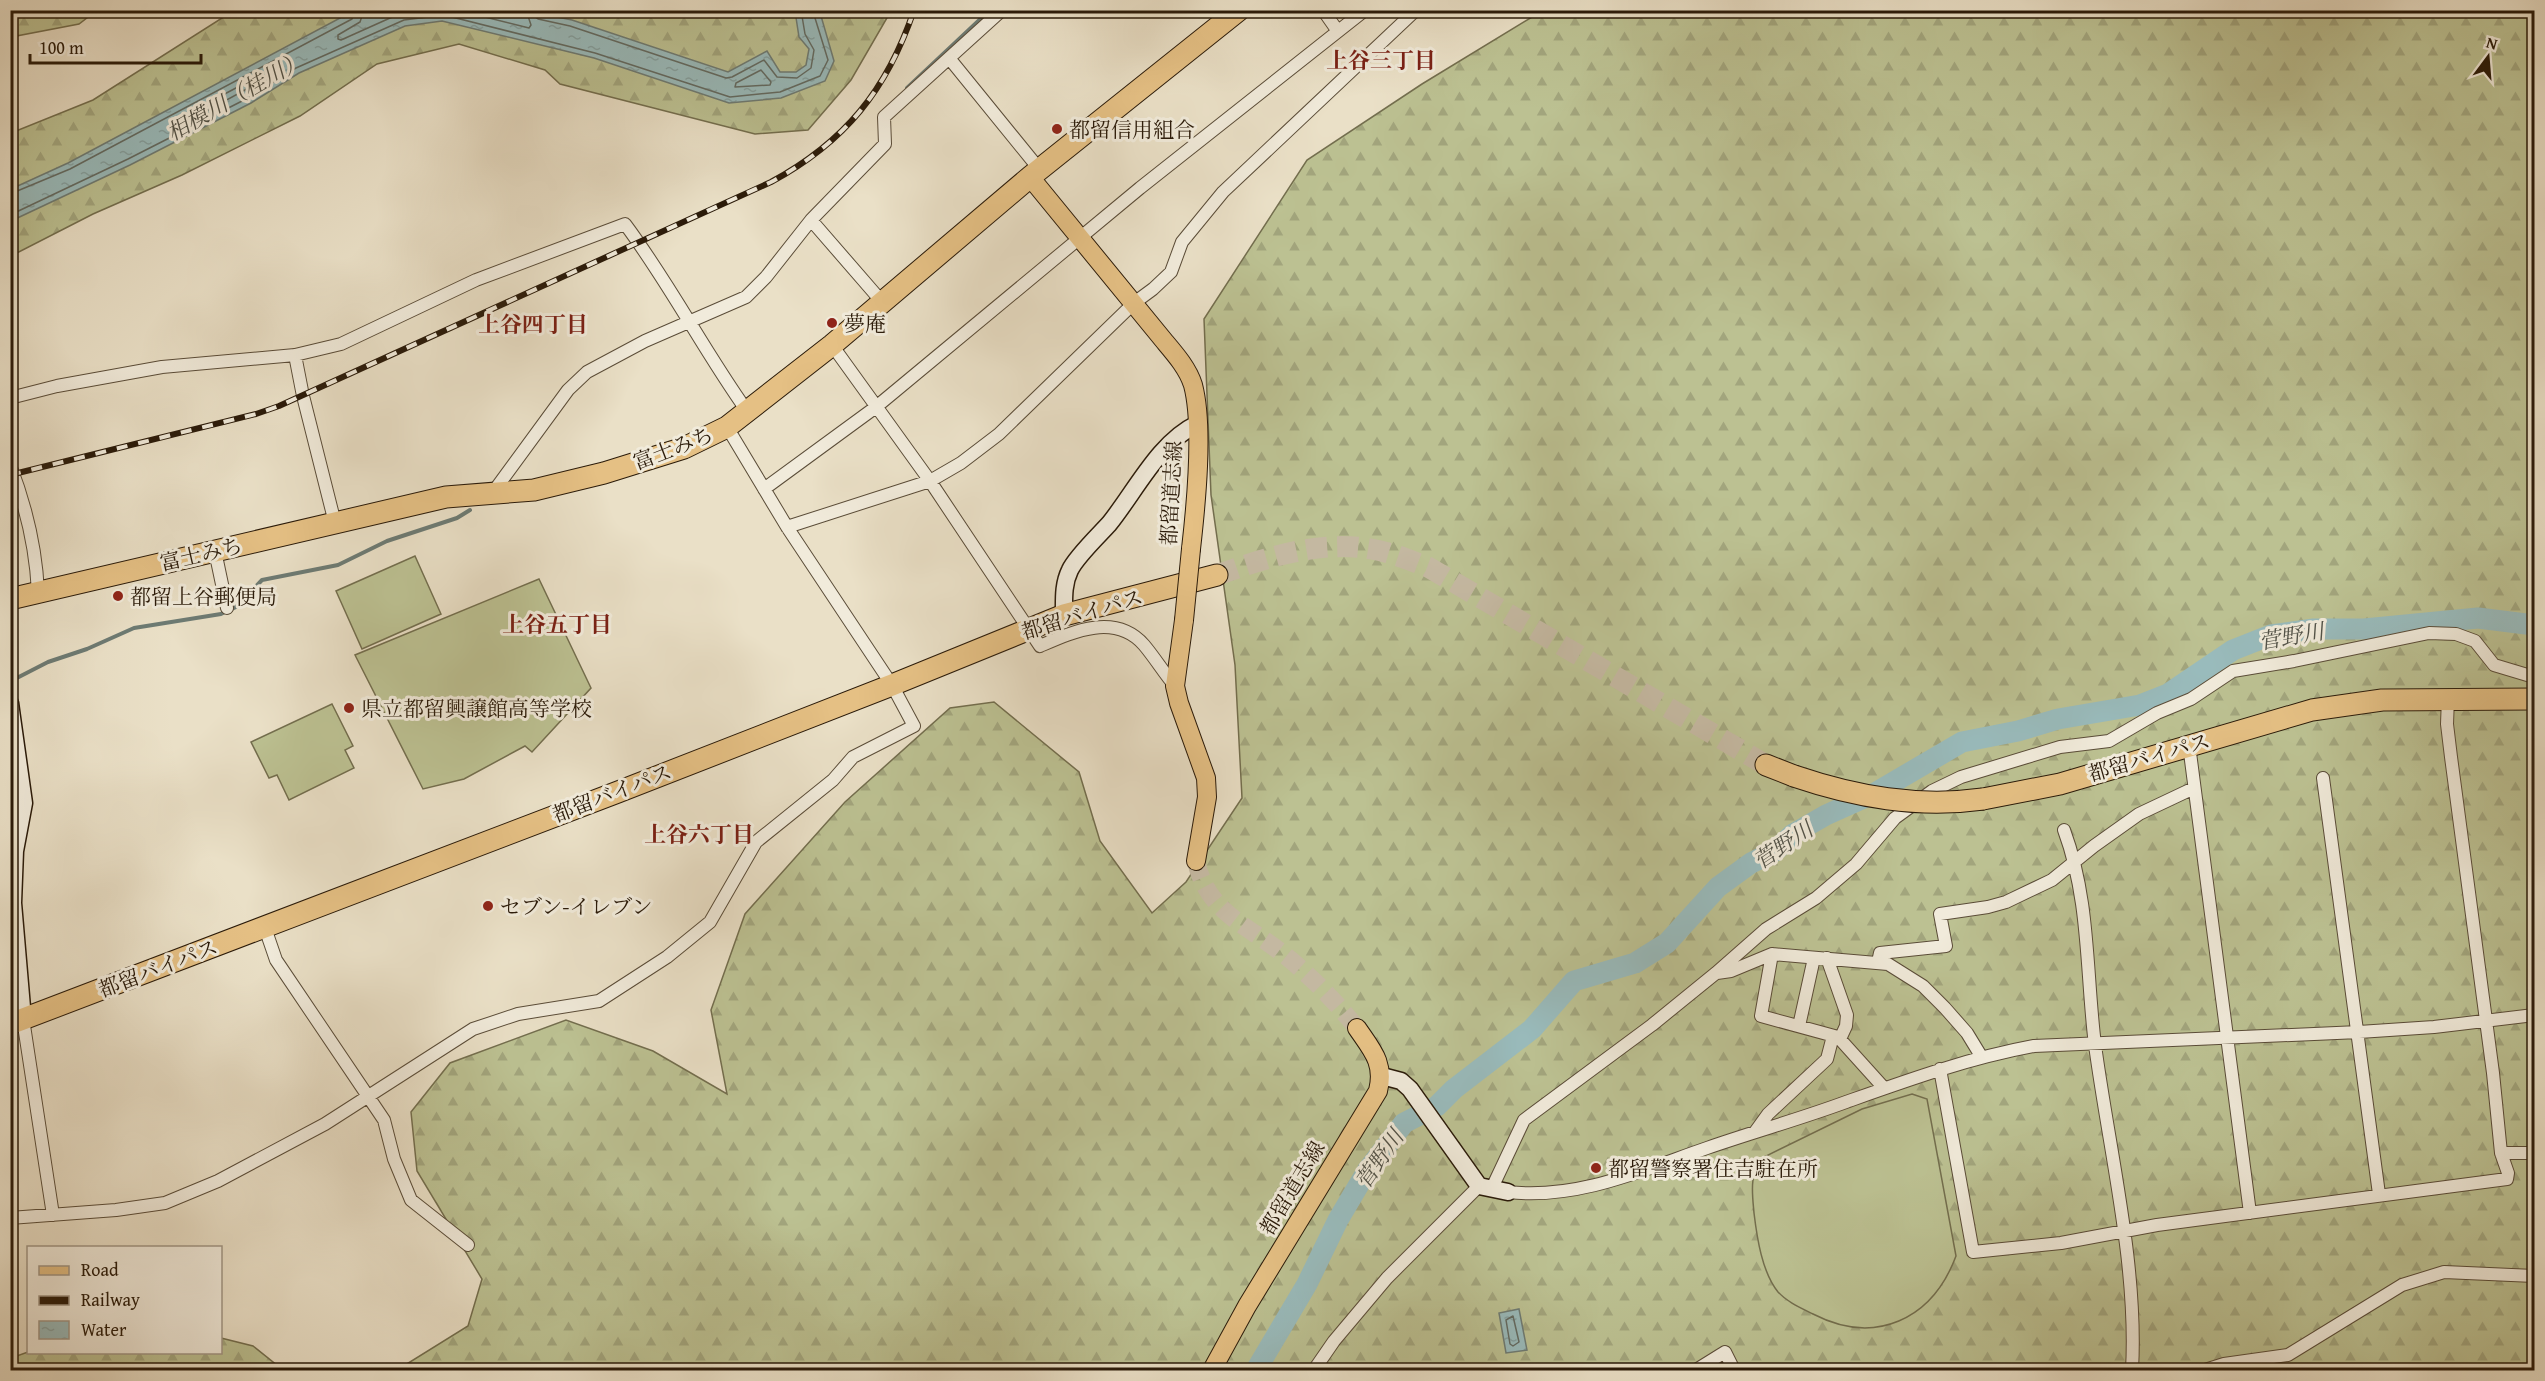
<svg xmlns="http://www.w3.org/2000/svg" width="2545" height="1381" font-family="'Gentium Book Plus','Noto Serif JP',serif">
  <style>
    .forest { fill: url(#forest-firs); stroke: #736e4e; stroke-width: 1.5 }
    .garden { fill: #bcc192; stroke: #736e4e; stroke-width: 1.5 }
    .water { fill: url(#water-ripples); stroke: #6d7b74; stroke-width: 1.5 }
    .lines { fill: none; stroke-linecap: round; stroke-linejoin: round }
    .shore { stroke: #626a62; stroke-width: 1.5 }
    .stream { stroke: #6d7b74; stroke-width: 4 }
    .river { stroke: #99bbbc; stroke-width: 21 }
    .primary-tunnel { stroke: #c4b8a1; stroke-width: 18; stroke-dasharray: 18 9; stroke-linecap: butt }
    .highway-tunnel { stroke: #c4b8a1; stroke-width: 21; stroke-dasharray: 21 10; stroke-linecap: butt }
    .street-casing { stroke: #5a4c38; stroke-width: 14 }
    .secondary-casing { stroke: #2a1a09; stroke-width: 19 }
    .primary-casing { stroke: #2a1a09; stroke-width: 20 }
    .highway-casing { stroke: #2a1a09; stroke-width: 23 }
    .street { stroke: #f1ebdb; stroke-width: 12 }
    .secondary { stroke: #f1ebdb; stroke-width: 16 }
    .primary { stroke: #e5c084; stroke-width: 18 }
    .highway { stroke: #e5c084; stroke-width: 21 }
    .rail-casing { stroke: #2a1a09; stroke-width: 6 }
    .rail { stroke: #f1ebdb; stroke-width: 4; stroke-dasharray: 11; stroke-linecap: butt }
    .primary-bridge-casing { stroke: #2a1a09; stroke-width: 20; stroke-linecap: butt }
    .highway-bridge-casing { stroke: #2a1a09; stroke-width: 23; stroke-linecap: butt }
    .primary-bridge { stroke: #e5c084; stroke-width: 18 }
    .highway-bridge { stroke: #e5c084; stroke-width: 21 }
    .poi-dot { fill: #8f2418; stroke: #f1ebdb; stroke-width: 2 }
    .labels { text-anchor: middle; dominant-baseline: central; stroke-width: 6; stroke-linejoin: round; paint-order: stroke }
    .poi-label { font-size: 21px; fill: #2a1a09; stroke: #f1ebdb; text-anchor: start }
    .street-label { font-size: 21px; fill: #2a1a09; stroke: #f1ebdb }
    .neighbourhood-label { font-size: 22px; font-weight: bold; fill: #7a1f14; stroke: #f1ebdb }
    .water-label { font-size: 22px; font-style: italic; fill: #515248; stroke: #f1ebdb }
  </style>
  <defs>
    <pattern id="forest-firs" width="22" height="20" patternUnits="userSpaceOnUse" patternTransform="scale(1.5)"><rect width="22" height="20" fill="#bcc192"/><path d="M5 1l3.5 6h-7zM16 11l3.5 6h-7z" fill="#a2a57d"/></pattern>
    <pattern id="water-ripples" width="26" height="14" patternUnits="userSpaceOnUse" patternTransform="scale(1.5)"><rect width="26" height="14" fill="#99bbbc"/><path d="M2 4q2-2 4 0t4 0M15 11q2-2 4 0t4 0" fill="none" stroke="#84a0a0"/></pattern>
  </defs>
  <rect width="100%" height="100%" fill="#eae0c7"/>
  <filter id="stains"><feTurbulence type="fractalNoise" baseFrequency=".00333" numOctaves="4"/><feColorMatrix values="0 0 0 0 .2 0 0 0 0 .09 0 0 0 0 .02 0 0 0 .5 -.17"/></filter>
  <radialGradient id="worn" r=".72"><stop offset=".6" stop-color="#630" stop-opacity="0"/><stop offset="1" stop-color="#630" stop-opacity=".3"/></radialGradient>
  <path class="forest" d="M11,10H96V11L79,24L11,37Z
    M233,11H891L851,80L808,130L755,134L560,84L545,70L459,44L377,64L300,116L182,175L93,214L11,256V133L93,100Z
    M1542,11H2534V1370H397L468,1326L482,1279L417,1171L411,1112L450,1063L566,1020L653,1051L727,1094L711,1010L745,914L845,802L950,708L994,702L1079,772L1100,841L1152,913L1186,882L1242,798L1235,665L1211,495L1204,319L1307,160L1422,84Z
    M221,1338L253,1346L283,1370H11V1358L28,1352H220Z"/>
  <path class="garden" d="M415,556L441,614L362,649L336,591Z
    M539,579L591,688L532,752L525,746L464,779L423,789L355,655Z
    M332,704L353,746L345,750L354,768L289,800L277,775L269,778L251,742Z
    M1912,1094L1927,1099L1956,1256C1932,1320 1875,1346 1813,1314C1801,1308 1787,1302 1778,1292C1762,1272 1757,1238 1754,1213C1752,1190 1749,1175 1764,1157L1862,1109Z"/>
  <path class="water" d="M355,10L527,11L572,20L728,72L767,51L780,72H796L806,65L809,49L799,37L795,11H822L821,16L834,61L825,81L781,98L729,103L594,58L442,21L405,26L299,73L251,103L130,165L11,221V189L68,163Z
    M1519,1309L1527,1350L1506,1353L1499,1313Z"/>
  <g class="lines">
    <path class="shore" d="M364,10L360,22L338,35V39L341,40L399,14L420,10
      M457,10L529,28L531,25L526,10
      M533,10L534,16L538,19L570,26L726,78L732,77L764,60L777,77L797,78L811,68L814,50L805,34L801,10
      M761,70L771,82L770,85L735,87L736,83Z
      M253,79L256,80V84L201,114L197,113L198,108Z
      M10,194L70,169L352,19L356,10
      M10,215L128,159L248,98L296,68L404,20L444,15L595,53L730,97L780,92L820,76L828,60L815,18L816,10
      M1513,1316L1519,1342L1513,1346L1510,1344L1506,1320Z"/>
    <path class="stream" d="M907,88L990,10
      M11,681L48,662L87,649L134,628L221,614L236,607L262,580L338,565L387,541L457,518L470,510"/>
    <path class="river" d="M1256,1370L1307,1284L1338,1220L1367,1171L1404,1123L1437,1106L1454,1089L1532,1029L1574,981L1635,963L1667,943L1718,887L1751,863L1775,851L1793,834L1826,815L1875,793L1962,742L2018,731L2058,719L2140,705L2168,694L2233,650L2271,635L2314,629H2364L2478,618L2534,625"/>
    <path class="primary-tunnel" d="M1196,861C1207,911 1245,924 1282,953C1310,975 1335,1001 1357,1028"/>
    <path class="highway-tunnel" d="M1217,575C1266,558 1318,540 1371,549C1390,552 1409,560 1428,567L1766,765"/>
    <defs>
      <path id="street" d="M1323,10L1337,30
        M949,58L1040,170
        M811,220L883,303
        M832,345L930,481L1040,646C1072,632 1115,612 1144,645C1155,658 1164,673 1175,686
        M295,355L303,396L335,523
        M10,398L57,386L162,367L295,355L341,344L476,280L625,224C670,284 704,351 747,411
        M10,465C26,506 36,549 38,592
        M764,489L876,407L1140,188L1365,10
        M494,491L568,390L587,372L645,341L746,297L766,277L811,220L885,144L884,117L1002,10
        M787,527L930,481L961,463L999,434L1134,303L1153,289L1171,272L1182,242L1223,192L1416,10
        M215,551L227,608
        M2189,745L2250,1213
        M2323,778L2379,1194
        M2064,830C2090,900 2086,973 2095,1045C2109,1150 2138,1266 2132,1370
        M265,928L276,960L384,1120L394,1159L411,1200L468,1245
        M1772,954L1761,1016L1838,1037L1884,1088
        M1827,958L1847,1015L1846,1026L1840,1039
        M1878,962L1880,953L1946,946L1940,914L1988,907L2006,902L2052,880L2094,846L2139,814L2194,788
        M1717,973L1731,971L1772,954L1888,964L1923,986L1945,1008L1967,1033L1981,1056
        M23,1019L53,1215
        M1799,1026L1814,958
        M1940,1069L1973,1252L2061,1243L2157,1225L2507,1179L2508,1173L2501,1153L2493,1073L2451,757L2447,724L2448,698
        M1755,1132L1768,1114L1827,1059L1833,1036
        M2501,1153H2534
        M1492,1188L1524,1120L1652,1025L1716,973L1766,929L1816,898L1856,864L1895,818L1932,791L1961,777L2060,747L2109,741L2157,713L2191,699L2233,671L2294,661L2429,633L2456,634L2475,641L2494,665L2534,677
        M1508,1192C1577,1200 1643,1170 1707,1148C1753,1132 1800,1119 1846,1102C1908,1080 1969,1058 2034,1046L2359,1032L2434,1027L2534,1015
        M10,1218L116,1210L165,1203L218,1181L325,1124L473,1029L518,1014L599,1001L667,957L710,922L756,842L833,780L853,757L914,726L892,685L787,527L727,427
        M1314,1370L1334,1341L1387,1278L1479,1186
        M1696,1370L1725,1352L1734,1370
        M2205,1370L2224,1364L2288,1355L2402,1285L2444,1272L2534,1276"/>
      <path id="secondary" d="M1064,615C1064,599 1063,584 1070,570C1076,557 1098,536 1109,524C1135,492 1159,442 1197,424
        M10,703L24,803L15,851L13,903L23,1019
        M1382,1076L1401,1081L1410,1089L1479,1186L1508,1192"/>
      <path id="primary" d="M1030,177L1165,342C1176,355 1188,369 1193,385C1204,427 1196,505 1191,549
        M1184,620L1175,686L1179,703L1206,778L1207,797L1196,861
        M1212,1370L1247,1306L1378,1091C1385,1063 1372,1050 1357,1028"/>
      <path id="highway" d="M10,599L446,497L534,490L604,473L684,448L727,427L832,345L1030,177L1239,10
        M1766,765L1794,776
        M1983,799L2060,784L2312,710L2382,700L2534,699
        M10,1024L618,792L892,685L1064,615L1217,575"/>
    </defs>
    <use href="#street" class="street-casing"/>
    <use href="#secondary" class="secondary-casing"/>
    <use href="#primary" class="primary-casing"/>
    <use href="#highway" class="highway-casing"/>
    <use href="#street" class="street"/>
    <use href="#secondary" class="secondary"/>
    <use href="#primary" class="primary"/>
    <use href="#highway" class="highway"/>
    <defs>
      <path id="rail" d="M10,475L256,414L279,406L771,182C845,142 887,90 914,10"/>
    </defs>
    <use href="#rail" class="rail-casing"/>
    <use href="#rail" class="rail"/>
    <defs>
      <path id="primary-bridge" d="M1184,620L1191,549"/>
      <path id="highway-bridge" d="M1794,776C1856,797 1918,808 1983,799"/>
    </defs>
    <use href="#primary-bridge" class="primary-bridge-casing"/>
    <use href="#highway-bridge" class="highway-bridge-casing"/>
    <use href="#primary-bridge" class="primary-bridge"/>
    <use href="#highway-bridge" class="highway-bridge"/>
  </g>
  <g class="poi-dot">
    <circle cx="1057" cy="129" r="6"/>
    <circle cx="832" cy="323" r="6"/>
    <circle cx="118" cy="596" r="6"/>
    <circle cx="349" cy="708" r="6"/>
    <circle cx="488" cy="906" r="6"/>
    <circle cx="1596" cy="1168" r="6"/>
  </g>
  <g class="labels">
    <g class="poi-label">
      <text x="1069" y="129">都留信用組合</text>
      <text x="844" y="323">夢庵</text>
      <text x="130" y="596">都留上谷郵便局</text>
      <text x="361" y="708">県立都留興譲館高等学校</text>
      <text x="500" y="906">セブン-イレブン</text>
      <text x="1608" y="1168">都留警察署住吉駐在所</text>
    </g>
    <g class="street-label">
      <text transform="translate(673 448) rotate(-21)">富士みち</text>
      <text transform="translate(1171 493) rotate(-87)">都留道志線</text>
      <text transform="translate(201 554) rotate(-13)">富士みち</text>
      <text transform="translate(1082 614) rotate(-17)">都留バイパス</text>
      <text transform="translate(2149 757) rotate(-16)">都留バイパス</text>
      <text transform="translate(612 793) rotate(-21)">都留バイパス</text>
      <text transform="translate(158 968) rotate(-21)">都留バイパス</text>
      <text transform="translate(1292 1188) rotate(-59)">都留道志線</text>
    </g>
    <g class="neighbourhood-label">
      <text x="1381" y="60">上谷三丁目</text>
      <text x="533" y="324">上谷四丁目</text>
      <text x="557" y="624">上谷五丁目</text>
      <text x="699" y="834">上谷六丁目</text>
    </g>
    <g class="water-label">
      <text transform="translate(235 96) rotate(-30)">相模川（桂川）</text>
      <text transform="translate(2291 636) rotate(-10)">菅野川</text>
      <text transform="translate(1783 845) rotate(-34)">菅野川</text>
      <text transform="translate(1379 1159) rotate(-55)">菅野川</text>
    </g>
  </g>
  <rect width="2545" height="1381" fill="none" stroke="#eae0c7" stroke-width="36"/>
  <rect x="12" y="12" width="2521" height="1357" fill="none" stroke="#2a1a09" stroke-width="3"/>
  <rect x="18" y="18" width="2509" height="1345" fill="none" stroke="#2a1a09" stroke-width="1.5"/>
  <rect x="27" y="1246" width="195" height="108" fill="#f1ebdb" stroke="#a19787" stroke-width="1.5"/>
  <rect x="39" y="1266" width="30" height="9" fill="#e5c084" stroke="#a19787" stroke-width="1.5"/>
  <text x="81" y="1276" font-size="18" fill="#2a1a09">Road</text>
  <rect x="39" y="1296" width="30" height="9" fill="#2a1a09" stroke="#a19787" stroke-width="1.5"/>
  <text x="81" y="1306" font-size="18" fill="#2a1a09">Railway</text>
  <rect x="39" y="1321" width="30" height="18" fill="url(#water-ripples)" stroke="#a19787" stroke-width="1.5"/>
  <text x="81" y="1336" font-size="18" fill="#2a1a09">Water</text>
  <g transform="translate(2488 57) rotate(16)" stroke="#f1ebdb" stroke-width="4.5" paint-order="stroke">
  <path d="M0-4.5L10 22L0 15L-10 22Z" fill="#2a1a09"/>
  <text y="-9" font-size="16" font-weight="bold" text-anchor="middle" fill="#2a1a09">N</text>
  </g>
  <path d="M30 54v9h171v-9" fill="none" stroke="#2a1a09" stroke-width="3"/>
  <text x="39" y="54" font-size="18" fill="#2a1a09" stroke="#f1ebdb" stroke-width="4.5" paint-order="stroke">100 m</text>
  <rect width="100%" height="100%" filter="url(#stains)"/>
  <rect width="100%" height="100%" fill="url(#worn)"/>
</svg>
